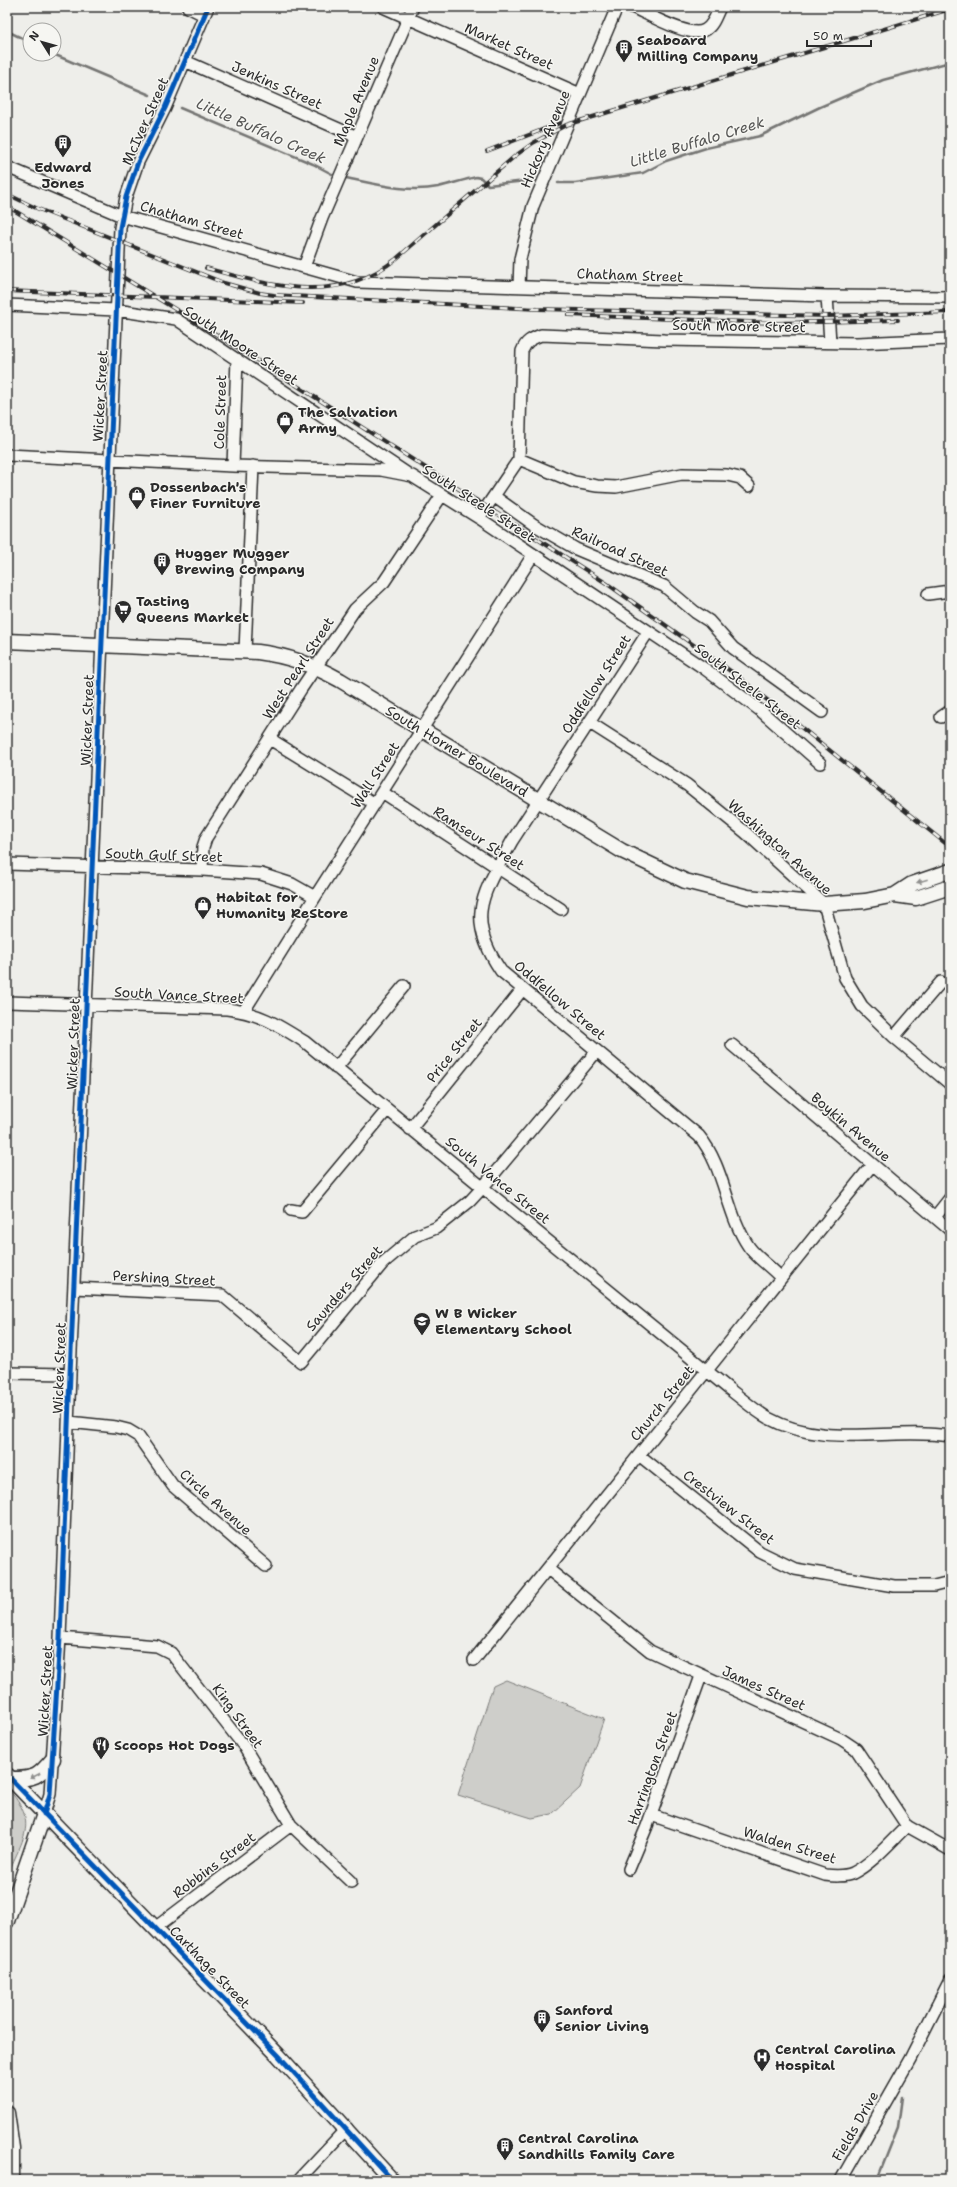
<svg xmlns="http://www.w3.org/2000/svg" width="957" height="2187" font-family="'Shantell Sans',sans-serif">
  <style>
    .green { fill: #cececa; stroke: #7c7c7a }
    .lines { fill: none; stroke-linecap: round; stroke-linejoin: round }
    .stream { stroke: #757573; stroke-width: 2.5 }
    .minor-casing { stroke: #2b2b2b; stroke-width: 14 }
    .major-casing { stroke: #2b2b2b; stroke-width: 17 }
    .minor { stroke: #f6f6f2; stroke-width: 11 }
    .major { stroke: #f6f6f2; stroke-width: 14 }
    .rail-casing { stroke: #2b2b2b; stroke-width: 4 }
    .rail { stroke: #f6f6f2; stroke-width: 2.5; stroke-dasharray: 8; stroke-linecap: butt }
    .cycleway-casing { stroke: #f6f6f2; stroke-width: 8 }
    .cycleway { stroke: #0057b8; stroke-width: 5 }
    .oneway { fill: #90908e }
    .labels { text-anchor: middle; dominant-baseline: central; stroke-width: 3; stroke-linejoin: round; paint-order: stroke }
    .poi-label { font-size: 14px; font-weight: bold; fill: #2b2b2b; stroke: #f6f6f2; text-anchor: start }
    .street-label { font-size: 14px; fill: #2b2b2b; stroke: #f6f6f2 }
    .water-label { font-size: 15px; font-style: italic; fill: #565655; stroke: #f6f6f2 }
  </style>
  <rect width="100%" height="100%" fill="#eeeeea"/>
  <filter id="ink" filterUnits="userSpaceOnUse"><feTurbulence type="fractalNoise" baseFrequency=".025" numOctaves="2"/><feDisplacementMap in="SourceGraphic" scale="8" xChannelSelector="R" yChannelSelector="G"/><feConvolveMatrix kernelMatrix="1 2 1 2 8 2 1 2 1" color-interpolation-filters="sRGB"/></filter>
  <g filter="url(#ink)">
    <path class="green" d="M506,1680L604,1719L580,1788L552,1814L532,1818L458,1795L493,1686Z
      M7,1788C41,1824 21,1839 7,1877Z"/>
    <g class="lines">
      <path class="stream" d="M7,31L30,42
        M53,54L150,95
        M180,108L313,164L332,174
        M346,178C376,184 407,193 438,187C451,184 463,180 476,177L481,178L488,185L535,180
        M558,183H575L643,173L666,161L706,148L760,136L820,107L883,80L950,62
        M877,2180L898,2127L902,2097"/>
      <defs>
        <path id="minor" d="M188,7L204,15
          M383,7L580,94
          M632,7C648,14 690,39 705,30C713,26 716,15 720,7
          M185,61L357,137
          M7,167L122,216L357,282L827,296L950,297
          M304,267L322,218L413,7
          M519,287L520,259L533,206L617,7
          M827,296L830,342
          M7,305L116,310L176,319L408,474
          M7,455L233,466L381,470L412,476L479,518L705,669L761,711L820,763
          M519,459L574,482L597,486L616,487L682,474L727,475L740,478L749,486
          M233,466L237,359
          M495,497L533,524L576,549L664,586L695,612L709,621L733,648L822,712
          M479,518L519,459L522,351C526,341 531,339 541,335L664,340L857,343L950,339
          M928,594L950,591
          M648,632L512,841C485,891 463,916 501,971L699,1136C725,1167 726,1214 749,1247C757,1258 771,1267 780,1277
          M245,651L253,466
          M941,717L950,711
          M590,723L687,785L745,832L824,904L845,978L862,1006L894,1037L950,1084
          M270,739L375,804
          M382,792L561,909
          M7,864L202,870L261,874L292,884L315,897
          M202,870L203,847L206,838L301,689L355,609L384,582L442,495
          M7,1002L227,1009C260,1013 278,1025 305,1042L729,1389C741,1398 754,1410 768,1418C824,1449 890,1427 950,1436
          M244,1011L315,897L533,555
          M894,1037L941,982
          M732,1045L950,1230
          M336,1068L404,986
          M410,1129L522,990
          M291,1210L302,1212L387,1110
          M935,1217L950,1198
          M74,1288L222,1295L301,1362L383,1263L415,1236L436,1228L470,1201L483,1187L597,1051
          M7,1373L70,1374
          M69,1422L116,1427L128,1430L138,1436L173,1486L266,1566
          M639,1455L760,1552L795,1569L894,1586H934L950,1582
          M548,1569L650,1651L841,1739L856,1749L907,1826L950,1850
          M60,1638L157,1646L171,1653L243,1745L291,1825L351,1882
          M474,1660L872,1165
          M44,1814L50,1794L60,1638L70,1374L120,228L126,197L138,162L165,108L208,7
          M651,1815L825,1875C834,1876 844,1877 853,1873C873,1863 891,1841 907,1826
          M629,1869L647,1826L701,1676
          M155,1928L291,1825
          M300,2180V2178L347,2128
          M841,2180L910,2059L950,1980"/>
        <path id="major" d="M7,641L258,652C289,656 313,665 340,680L622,851L685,881L748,897L824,904L865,901L895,895L912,884L950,871
          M895,895L916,898L950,887
          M7,1775L278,2055L392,2180
          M11,1779C35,1779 38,1777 53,1759
          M7,1921L44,1814
          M7,2113L12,2148V2180"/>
      </defs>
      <use href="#minor" class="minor-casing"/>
      <use href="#major" class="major-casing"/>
      <use href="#minor" class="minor"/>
      <use href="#major" class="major"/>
      <defs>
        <path id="rail" d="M487,151L560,123
          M7,194L36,208L224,283L260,293L274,295L538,309L828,316L950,312
          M7,206L227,341L606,583L736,675L950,847
          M206,268C272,286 337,306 396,259L515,156L533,143L566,125L950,9
          M7,291L303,303
          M568,315L778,323L898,320"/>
      </defs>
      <use href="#rail" class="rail-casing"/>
      <use href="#rail" class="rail"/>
      <defs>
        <path id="cycleway" d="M7,1775L278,2055L392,2180
          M44,1814L50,1794L60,1638L70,1374L120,228L126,197L138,162L165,108L208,7"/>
      </defs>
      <use href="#cycleway" class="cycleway-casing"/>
      <use href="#cycleway" class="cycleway"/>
    </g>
    <defs><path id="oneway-solid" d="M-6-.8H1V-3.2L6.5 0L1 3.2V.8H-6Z"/></defs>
    <g class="oneway">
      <use href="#oneway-solid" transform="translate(922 881) rotate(162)"/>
      <use href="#oneway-solid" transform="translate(35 1776) rotate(153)"/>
    </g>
  </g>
  <defs>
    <symbol id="building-pin" viewBox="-11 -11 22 30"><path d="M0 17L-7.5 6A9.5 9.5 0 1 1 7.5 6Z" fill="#2b2b2b" stroke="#f6f6f2"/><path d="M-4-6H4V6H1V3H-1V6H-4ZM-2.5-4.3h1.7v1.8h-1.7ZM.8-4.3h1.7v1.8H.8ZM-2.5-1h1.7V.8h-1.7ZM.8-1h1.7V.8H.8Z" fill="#fff"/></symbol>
    <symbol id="shop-pin" viewBox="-11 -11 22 30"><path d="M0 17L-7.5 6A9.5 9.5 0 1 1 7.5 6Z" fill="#2b2b2b" stroke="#f6f6f2"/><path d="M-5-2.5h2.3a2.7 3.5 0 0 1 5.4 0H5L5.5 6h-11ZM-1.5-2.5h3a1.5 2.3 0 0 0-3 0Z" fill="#fff"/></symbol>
    <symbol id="supermarket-pin" viewBox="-11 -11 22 30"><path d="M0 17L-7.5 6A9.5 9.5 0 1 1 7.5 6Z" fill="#2b2b2b" stroke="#f6f6f2"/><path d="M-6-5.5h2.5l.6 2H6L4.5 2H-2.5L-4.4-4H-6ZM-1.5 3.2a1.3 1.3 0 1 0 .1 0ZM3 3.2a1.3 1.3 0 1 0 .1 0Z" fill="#fff"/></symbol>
    <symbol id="school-pin" viewBox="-11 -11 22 30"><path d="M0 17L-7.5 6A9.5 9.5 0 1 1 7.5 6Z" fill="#2b2b2b" stroke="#f6f6f2"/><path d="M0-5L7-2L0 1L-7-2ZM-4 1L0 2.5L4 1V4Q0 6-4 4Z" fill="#fff"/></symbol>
    <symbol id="restaurant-pin" viewBox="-11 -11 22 30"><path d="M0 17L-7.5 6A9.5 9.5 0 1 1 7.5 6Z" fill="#2b2b2b" stroke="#f6f6f2"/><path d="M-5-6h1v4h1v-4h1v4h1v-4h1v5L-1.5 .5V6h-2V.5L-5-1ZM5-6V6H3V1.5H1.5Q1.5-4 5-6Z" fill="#fff"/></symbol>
    <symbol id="hospital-pin" viewBox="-11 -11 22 30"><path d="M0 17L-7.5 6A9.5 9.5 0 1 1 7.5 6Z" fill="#2b2b2b" stroke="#f6f6f2"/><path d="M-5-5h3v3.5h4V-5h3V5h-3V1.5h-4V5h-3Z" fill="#fff"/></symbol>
  </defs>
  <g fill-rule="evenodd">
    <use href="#building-pin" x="614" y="38" width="20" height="27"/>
    <use href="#building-pin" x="53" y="133" width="20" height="27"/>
    <use href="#shop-pin" x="275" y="410" width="20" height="27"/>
    <use href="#shop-pin" x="127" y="485" width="20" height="27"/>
    <use href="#building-pin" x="152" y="551" width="20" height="27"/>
    <use href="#supermarket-pin" x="113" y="599" width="20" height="27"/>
    <use href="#shop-pin" x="193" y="895" width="20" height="27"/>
    <use href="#school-pin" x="412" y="1311" width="20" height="27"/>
    <use href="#restaurant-pin" x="91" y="1735" width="20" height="27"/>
    <use href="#building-pin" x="532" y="2008" width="20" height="27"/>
    <use href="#hospital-pin" x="752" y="2047" width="20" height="27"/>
    <use href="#building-pin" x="495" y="2136" width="20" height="27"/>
  </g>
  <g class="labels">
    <g class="poi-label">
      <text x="637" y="40">Seaboard<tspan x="637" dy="16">Milling Company</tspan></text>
      <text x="63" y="167" text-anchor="middle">Edward<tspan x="63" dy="16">Jones</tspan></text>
      <text x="298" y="412">The Salvation<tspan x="298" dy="16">Army</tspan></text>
      <text x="150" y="487">Dossenbach's<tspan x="150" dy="16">Finer Furniture</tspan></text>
      <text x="175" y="553">Hugger Mugger<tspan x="175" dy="16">Brewing Company</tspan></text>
      <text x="136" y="601">Tasting<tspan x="136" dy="16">Queens Market</tspan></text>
      <text x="216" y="897">Habitat for<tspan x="216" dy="16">Humanity ReStore</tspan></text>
      <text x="435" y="1313">W B Wicker<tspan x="435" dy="16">Elementary School</tspan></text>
      <text x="114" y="1745">Scoops Hot Dogs</text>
      <text x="555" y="2010">Sanford<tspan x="555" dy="16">Senior Living</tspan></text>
      <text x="775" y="2049">Central Carolina<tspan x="775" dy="16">Hospital</tspan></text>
      <text x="518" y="2138">Central Carolina<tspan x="518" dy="16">Sandhills Family Care</tspan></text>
    </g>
    <g class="street-label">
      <text transform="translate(509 46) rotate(24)">Market Street</text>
      <text transform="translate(277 85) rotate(24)">Jenkins Street</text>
      <text transform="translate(356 101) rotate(-67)">Maple Avenue</text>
      <text transform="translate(145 121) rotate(-66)">McIver Street</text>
      <text transform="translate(545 139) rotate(-67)">Hickory Avenue</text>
      <text transform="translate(192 220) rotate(16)">Chatham Street</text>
      <text transform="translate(630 275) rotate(2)">Chatham Street</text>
      <text transform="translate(739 326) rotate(1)">South Moore Street</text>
      <text transform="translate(241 345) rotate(33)">South Moore Street</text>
      <text transform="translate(100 396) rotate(-87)">Wicker Street</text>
      <text transform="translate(220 412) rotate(-88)">Cole Street</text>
      <text transform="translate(479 503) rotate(33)">South Steele Street</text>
      <text transform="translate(620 551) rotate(24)">Railroad Street</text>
      <text transform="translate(298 668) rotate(-57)">West Pearl Street</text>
      <text transform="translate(596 684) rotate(-57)">Oddfellow Street</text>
      <text transform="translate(748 686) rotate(38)">South Steele Street</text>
      <text transform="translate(87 720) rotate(-88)">Wicker Street</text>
      <text transform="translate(457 751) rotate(31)">South Horner Boulevard</text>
      <text transform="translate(375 775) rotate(-57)">Wall Street</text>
      <text transform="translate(479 838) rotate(33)">Ramseur Street</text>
      <text transform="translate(780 847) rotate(42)">Washington Avenue</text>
      <text transform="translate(164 855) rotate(2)">South Gulf Street</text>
      <text transform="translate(179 995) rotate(3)">South Vance Street</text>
      <text transform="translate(560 1000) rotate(40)">Oddfellow Street</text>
      <text transform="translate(73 1044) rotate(-88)">Wicker Street</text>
      <text transform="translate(454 1050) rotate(-51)">Price Street</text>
      <text transform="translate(851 1127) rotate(40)">Boykin Avenue</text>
      <text transform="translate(498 1180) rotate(39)">South Vance Street</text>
      <text transform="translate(164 1278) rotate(3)">Pershing Street</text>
      <text transform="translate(344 1288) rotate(-49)">Saunders Street</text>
      <text transform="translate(59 1368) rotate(-88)">Wicker Street</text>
      <text transform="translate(662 1403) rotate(-51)">Church Street</text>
      <text transform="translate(216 1502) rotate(42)">Circle Avenue</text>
      <text transform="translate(729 1507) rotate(38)">Crestview Street</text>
      <text transform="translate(764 1688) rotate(24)">James Street</text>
      <text transform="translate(45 1691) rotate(-87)">Wicker Street</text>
      <text transform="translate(238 1716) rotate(54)">King Street</text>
      <text transform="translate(652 1768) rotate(-70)">Harrington Street</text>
      <text transform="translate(790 1845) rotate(17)">Walden Street</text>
      <text transform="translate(214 1865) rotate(-37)">Robbins Street</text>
      <text transform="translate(210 1967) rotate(46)">Carthage Street</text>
      <text transform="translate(855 2126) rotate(-60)">Fields Drive</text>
    </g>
    <g class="water-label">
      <text transform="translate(261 131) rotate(24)">Little Buffalo Creek</text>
      <text transform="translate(697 142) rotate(-17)">Little Buffalo Creek</text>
    </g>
  </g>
  <rect width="957" height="2187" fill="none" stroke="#f6f6f2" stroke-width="24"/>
  <rect x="12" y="12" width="933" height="2163" fill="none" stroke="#2b2b2b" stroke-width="1.5" filter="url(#ink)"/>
  <g transform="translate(42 42) rotate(307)"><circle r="19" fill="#f6f6f2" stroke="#a5a5a2"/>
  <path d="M0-3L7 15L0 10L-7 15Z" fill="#2b2b2b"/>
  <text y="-6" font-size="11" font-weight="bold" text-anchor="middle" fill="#2b2b2b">N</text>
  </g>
  <path d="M807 40v6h64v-6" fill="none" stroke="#2b2b2b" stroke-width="2"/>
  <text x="813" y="40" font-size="12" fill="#2b2b2b" stroke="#f6f6f2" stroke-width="3" paint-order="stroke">50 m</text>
</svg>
